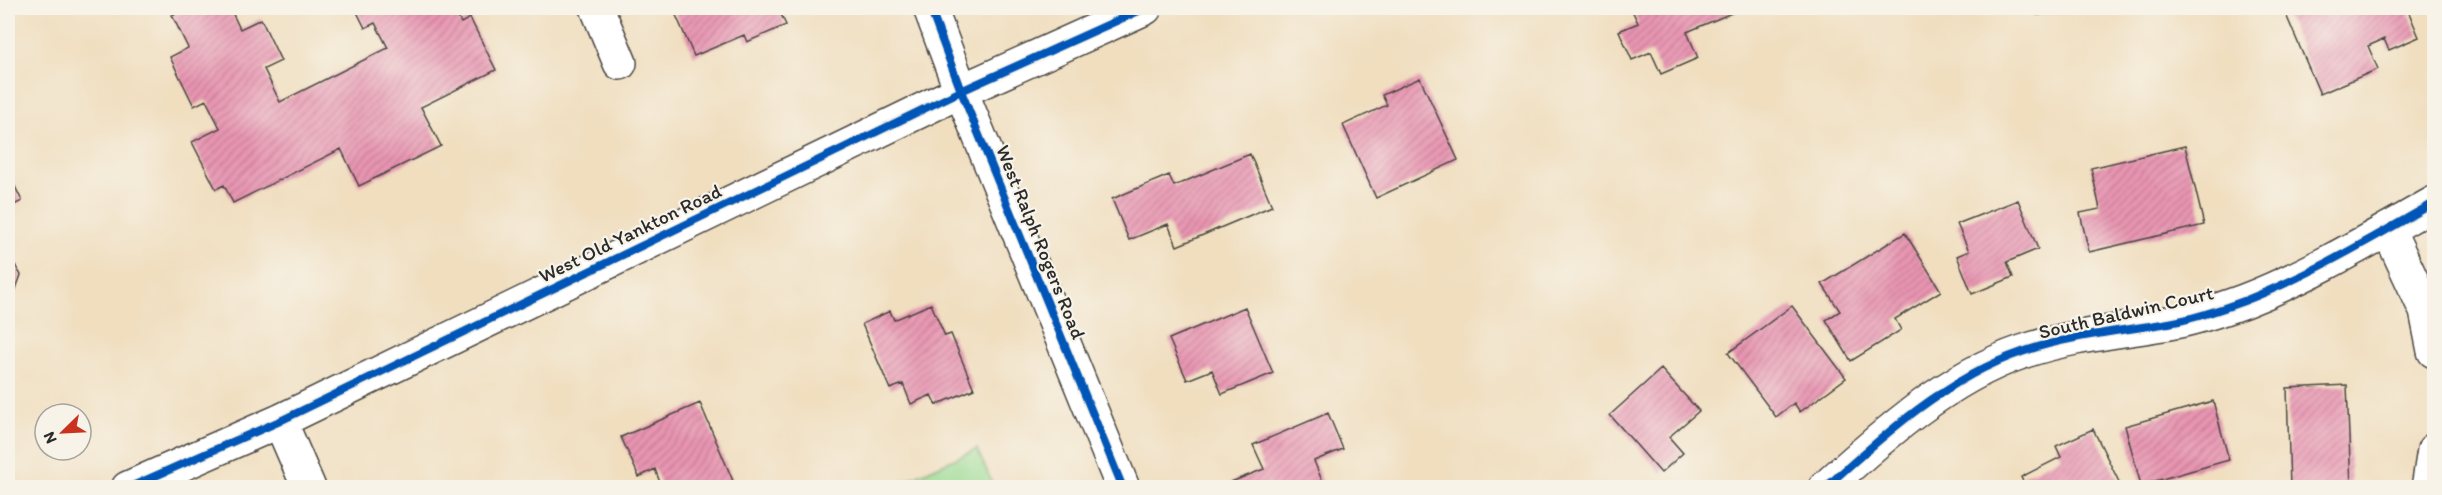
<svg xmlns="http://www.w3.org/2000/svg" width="2442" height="495" font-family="Itim,sans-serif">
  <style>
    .pitch { fill: #97da91; stroke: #61825e; stroke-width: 1.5 }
    .building { fill: url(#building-hatch) }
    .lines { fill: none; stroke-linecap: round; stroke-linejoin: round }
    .minor-casing { stroke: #494641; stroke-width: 36 }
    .minor { stroke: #fff; stroke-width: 33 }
    .cycleway-casing { stroke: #f7f3e8; stroke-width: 11 }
    .cycleway { stroke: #0057b8; stroke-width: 8 }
    .labels { text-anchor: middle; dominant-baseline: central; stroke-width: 4.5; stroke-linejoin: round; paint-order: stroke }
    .street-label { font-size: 20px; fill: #2b2b2b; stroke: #f7f3e8 }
  </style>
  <defs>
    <pattern id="building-hatch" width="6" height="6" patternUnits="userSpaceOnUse" patternTransform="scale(1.5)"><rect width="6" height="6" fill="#e995b2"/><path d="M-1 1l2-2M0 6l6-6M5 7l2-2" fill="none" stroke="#bd7a91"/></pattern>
  </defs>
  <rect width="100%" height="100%" fill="#f7f3e8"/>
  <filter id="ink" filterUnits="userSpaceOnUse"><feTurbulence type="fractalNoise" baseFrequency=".0167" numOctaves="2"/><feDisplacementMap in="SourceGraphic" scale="12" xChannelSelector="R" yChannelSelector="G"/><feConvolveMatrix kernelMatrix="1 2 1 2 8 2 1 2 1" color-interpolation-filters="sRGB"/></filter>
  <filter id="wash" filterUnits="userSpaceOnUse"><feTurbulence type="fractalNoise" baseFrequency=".008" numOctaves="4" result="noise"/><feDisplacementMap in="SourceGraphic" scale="24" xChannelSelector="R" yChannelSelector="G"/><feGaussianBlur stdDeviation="1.35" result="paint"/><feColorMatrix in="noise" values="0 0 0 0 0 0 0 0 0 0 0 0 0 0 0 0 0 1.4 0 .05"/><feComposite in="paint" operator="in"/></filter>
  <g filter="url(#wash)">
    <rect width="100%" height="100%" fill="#f0debf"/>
    <path class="pitch" d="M977,449L994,487H891Z"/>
    <g id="blocks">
      <path class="building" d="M187,8H230L240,29L261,19L281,61L264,69L280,102L388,48L375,23L365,28L355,8H453L461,23L470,18L496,70L421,107L441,146L359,186L341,149L233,203L224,185L216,189L192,142L220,128L206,100L194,106L170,57L188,48L172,15Z
        M687,8H778L786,25L747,42L744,35L694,56L675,13Z
        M1631,8H1743L1687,32L1698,58L1661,74L1651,52L1632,60L1619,31L1638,23Z
        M2036,8H2093V9L2037,15Z
        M2290,8H2407L2419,37L2389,50L2384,39L2368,46L2378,69L2320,94L2284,10Z
        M1420,78L1458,160L1376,198L1343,125L1387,105L1382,95Z
        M2185,146L2204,225L2089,252L2080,213L2100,209L2091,168Z
        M1250,154L1272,206L1177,246L1168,224L1129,240L1112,199L1169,175L1174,186Z
        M8,172L22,201L8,208Z
        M2018,200L2038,249L2007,262L2013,277L1972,294L1957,256L1969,251L1957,224Z
        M1905,233L1941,291L1895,319L1901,330L1851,361L1826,320L1840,311L1822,284Z
        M8,253L21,275L10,305L8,304Z
        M931,304L945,336L951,334L974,389L936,405L931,395L911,404L903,384L890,389L862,324L890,311L894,320Z
        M1792,306L1846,378L1800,412L1794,403L1776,417L1728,353Z
        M1245,307L1273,373L1222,394L1212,370L1187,380L1169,339Z
        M1661,369L1699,411L1669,437L1683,453L1661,473L1610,415Z
        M2347,385L2351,488H2290L2287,388Z
        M2213,401L2229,460L2141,485L2125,426Z
        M700,403L736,488H662L655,469L639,477L621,437Z
        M1328,413L1343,449L1314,461L1325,488H1233L1231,482L1264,469L1253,445Z
        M2093,429L2122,488H2026L2021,477L2061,457L2056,446Z"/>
    </g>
  </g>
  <g filter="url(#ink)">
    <use href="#blocks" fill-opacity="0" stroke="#494641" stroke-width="1.5"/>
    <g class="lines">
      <defs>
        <path id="minor" d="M597,8L620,63
          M930,8L961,91L1123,488
          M2388,229L2426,311L2434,351
          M280,421L309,488
          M128,488L280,421L961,91L1145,8
          M1825,488C1882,436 1948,377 2022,352C2071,335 2124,331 2174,322C2197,318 2222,309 2244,301C2311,275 2372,238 2434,203
          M2428,488L2434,450"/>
      </defs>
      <use href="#minor" class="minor-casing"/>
      <use href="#minor" class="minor"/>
      <defs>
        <path id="cycleway" d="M930,8L961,91L1123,488
          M128,488L280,421L961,91L1145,8
          M1825,488C1882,436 1948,377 2022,352C2071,335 2124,331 2174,322C2197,318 2222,309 2244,301C2311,275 2372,238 2434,203"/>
      </defs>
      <use href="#cycleway" class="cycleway-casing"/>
      <use href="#cycleway" class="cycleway"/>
    </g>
  </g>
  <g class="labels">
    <g class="street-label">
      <text transform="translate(630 233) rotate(-26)">West Old Yankton Road</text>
      <text transform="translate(1041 242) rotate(68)">West Ralph Rogers Road</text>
      <text transform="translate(2126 312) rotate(-13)">South Baldwin Court</text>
    </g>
  </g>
  <rect width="2442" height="495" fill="none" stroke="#f7f3e8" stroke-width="30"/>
  <g transform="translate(63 432) rotate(246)"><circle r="28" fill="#f7f3e8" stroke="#a5a39c" stroke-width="1.5"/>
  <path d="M0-4.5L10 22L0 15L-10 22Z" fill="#c8321e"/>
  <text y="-9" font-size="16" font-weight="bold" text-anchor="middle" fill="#2b2b2b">N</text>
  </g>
</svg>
